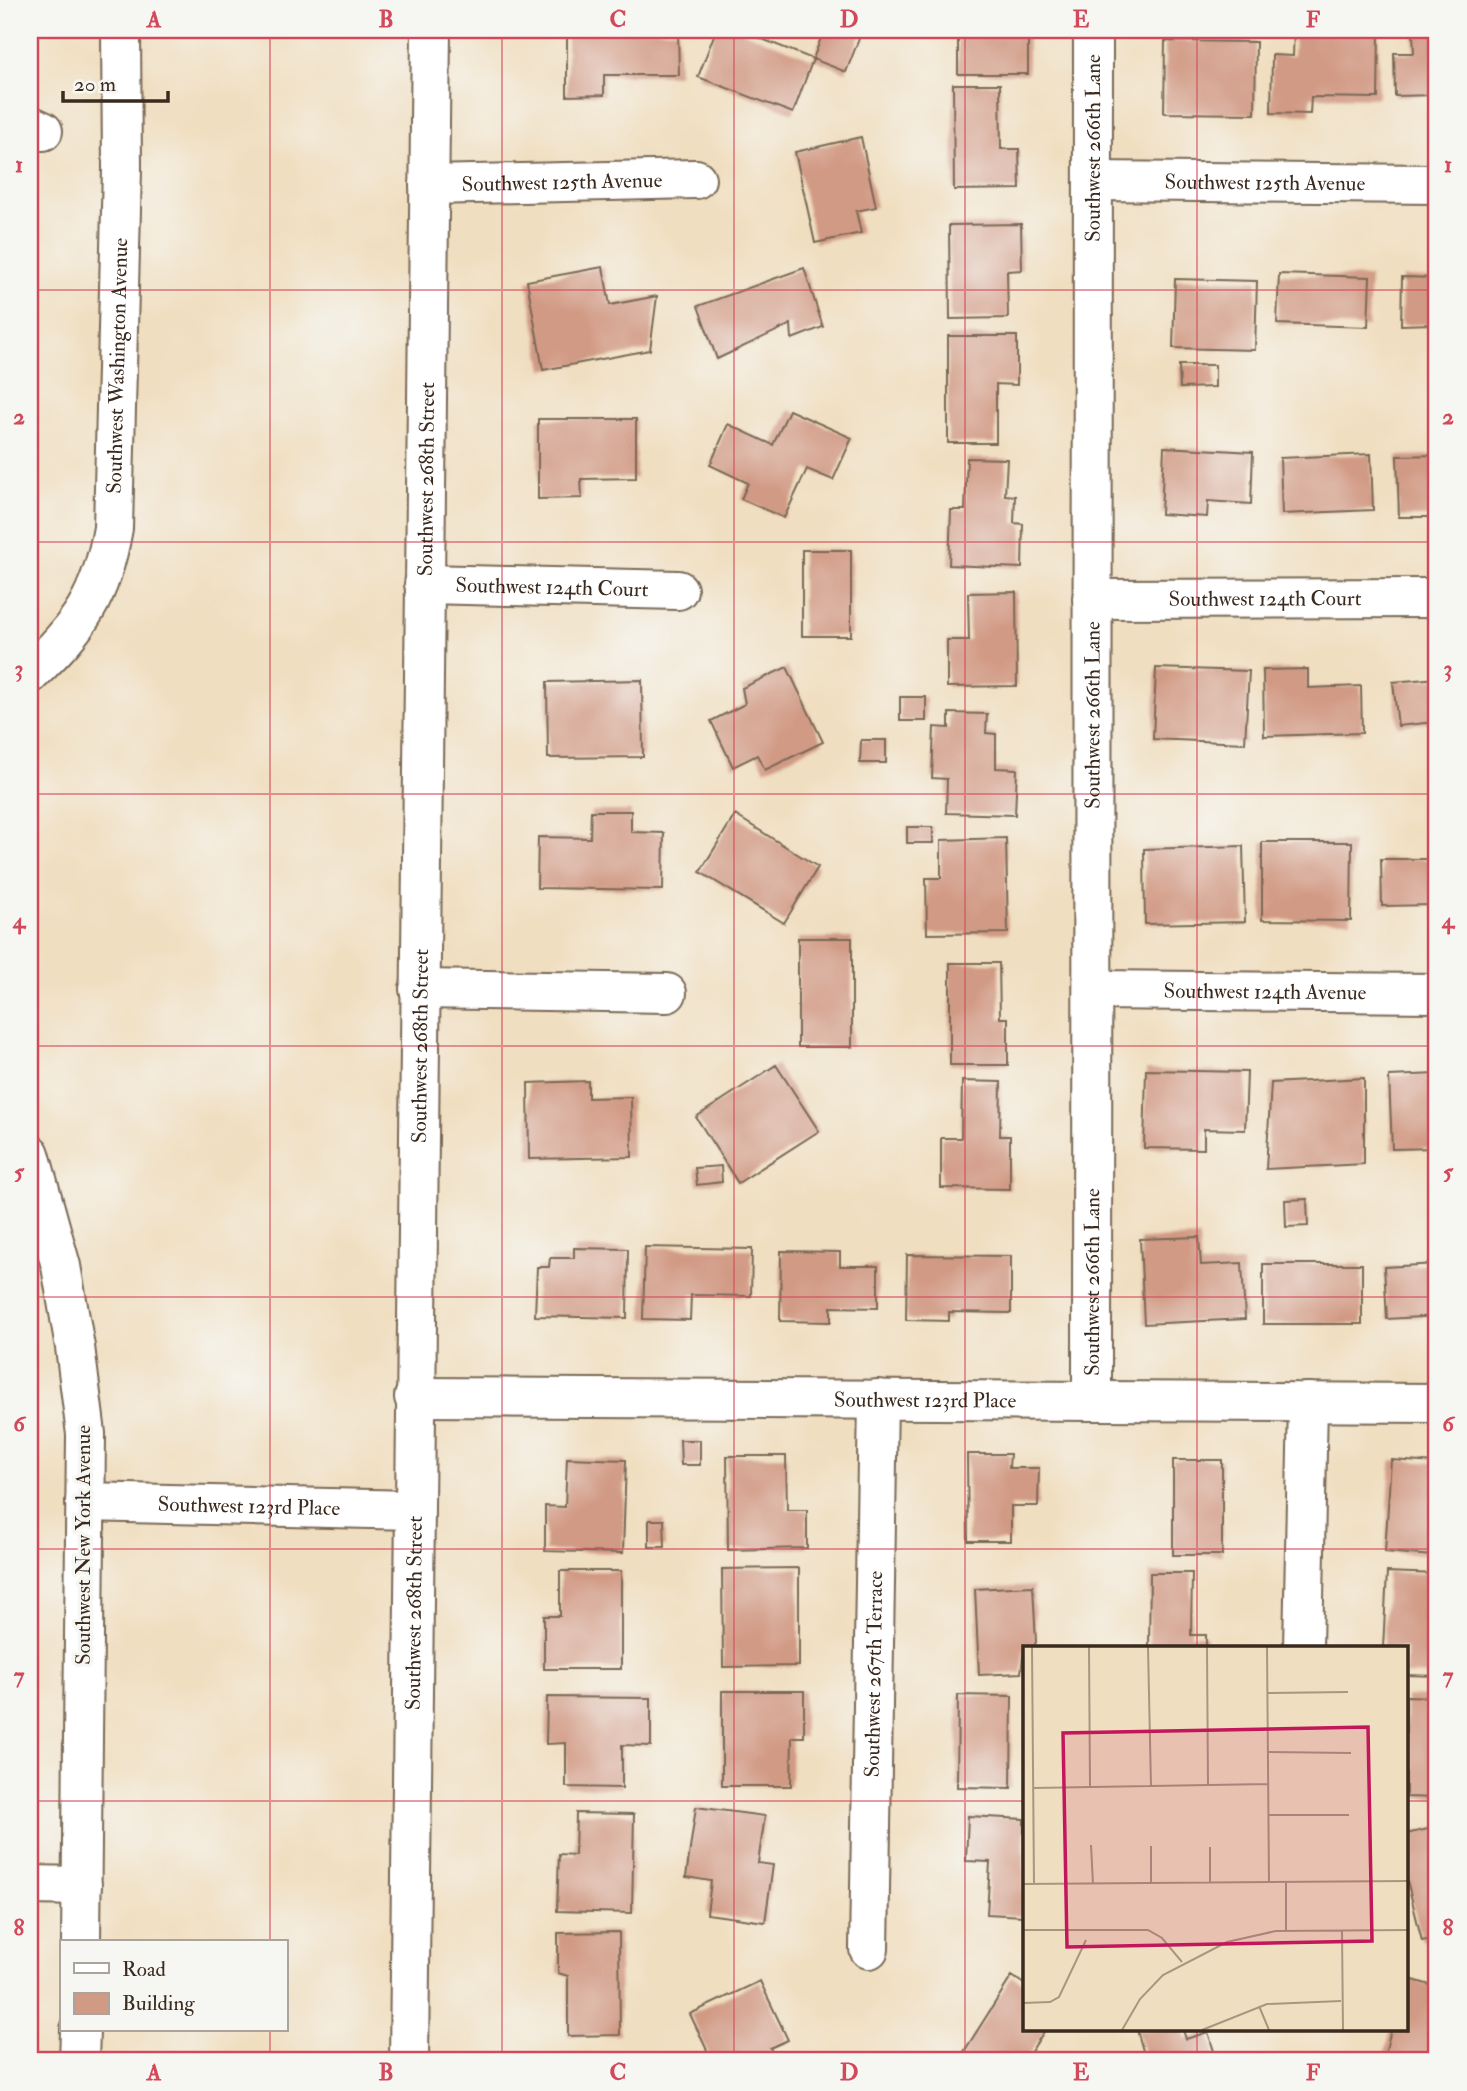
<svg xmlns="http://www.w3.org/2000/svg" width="1467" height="2091" font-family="'IM FELL Double Pica',serif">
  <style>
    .building { fill: #d19a84 }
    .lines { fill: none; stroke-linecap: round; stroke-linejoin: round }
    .minor-casing { stroke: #7a6957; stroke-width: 42 }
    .secondary-casing { stroke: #7a6957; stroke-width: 42 }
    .minor { stroke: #fff; stroke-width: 38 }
    .secondary { stroke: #fff; stroke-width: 38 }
    .grid { fill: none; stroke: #d1495b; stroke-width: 2; stroke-opacity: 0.55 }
    .labels { text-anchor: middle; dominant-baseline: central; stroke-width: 7; stroke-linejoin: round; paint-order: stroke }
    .street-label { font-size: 21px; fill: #3b2a1e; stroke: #f6f6f2 }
    .inset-road { fill: none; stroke: #a8967f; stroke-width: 2 }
    .view { fill: #c2185b; fill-opacity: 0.15; stroke: #c2185b; stroke-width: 3.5 }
    .inset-edge { fill: none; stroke: #3b2a1e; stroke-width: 3.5 }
    .neatline { fill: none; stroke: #d1495b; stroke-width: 2.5 }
    .grid-label { font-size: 23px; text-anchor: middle; font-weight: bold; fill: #d1495b }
  </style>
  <rect width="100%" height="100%" fill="#f6f6f2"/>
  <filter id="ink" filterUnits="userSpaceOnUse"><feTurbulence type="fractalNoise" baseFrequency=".0143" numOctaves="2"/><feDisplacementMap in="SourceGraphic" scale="14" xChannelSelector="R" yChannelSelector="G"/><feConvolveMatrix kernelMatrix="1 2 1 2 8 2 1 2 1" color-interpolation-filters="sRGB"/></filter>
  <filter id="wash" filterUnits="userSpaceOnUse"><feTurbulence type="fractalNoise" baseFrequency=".00686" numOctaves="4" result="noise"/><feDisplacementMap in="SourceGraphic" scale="28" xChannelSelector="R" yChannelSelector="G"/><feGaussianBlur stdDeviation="1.57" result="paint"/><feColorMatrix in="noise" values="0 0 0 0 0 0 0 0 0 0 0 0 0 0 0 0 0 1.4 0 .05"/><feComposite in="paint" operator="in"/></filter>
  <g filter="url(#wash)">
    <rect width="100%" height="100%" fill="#f0dec0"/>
    <g id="blocks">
      <path class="building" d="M567,30H678L679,75H604V95L567,96Z
        M716,30H739L813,59L793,113L698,77Z
        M824,30L862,31L846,72L813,59Z
        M958,30H1028V74H958Z
        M1294,30H1379L1378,98L1311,97L1310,114L1271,113L1272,55L1293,56Z
        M1437,32V95L1395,96L1394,53H1414L1413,33Z
        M1165,41L1256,42L1255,114L1164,113Z
        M953,84H1000L1001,149H1019L1020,189L954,190Z
        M861,137L876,207L856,211L861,233L815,243L795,152Z
        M1021,224L1022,270L1007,271L1008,318L950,319L949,225Z
        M603,267L610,305L657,296L650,350L543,370L527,281Z
        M804,268L823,327L792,339L791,324L717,359L698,306Z
        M1279,274L1370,277L1368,327L1277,324Z
        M1402,277L1437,278V340L1433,341V324L1401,325Z
        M1175,279L1257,281L1255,350L1173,348Z
        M948,336H1017V385L996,384V443H948Z
        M1179,365H1215V387L1180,388Z
        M789,410L852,438L833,480L807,469L784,518L741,499L748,483L710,465L728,424L773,445Z
        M538,419H636V478L581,479L582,498L538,499Z
        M1164,447L1253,452L1251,504L1208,501L1207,517L1161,514Z
        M1371,454L1373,510L1282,514L1280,458Z
        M1437,455V517H1399L1397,456Z
        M967,458L1007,459L1005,495L1015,496L1014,523L1023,524L1022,568L949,565L951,510H965Z
        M802,550H851V636H802Z
        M1016,592L1017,686L947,687V640H969L968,593Z
        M787,667L823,742L765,770L757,755L733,767L711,721L745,704L742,688Z
        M1156,668L1249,671L1245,743L1153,739Z
        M1308,669V688L1361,686L1362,733L1264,736L1263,670Z
        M1437,678V733L1434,722L1398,726L1393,682Z
        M642,680L643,757L548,758L547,682Z
        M900,697H926V721H900Z
        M949,713L987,714L986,733L996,734V768L1017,769L1015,815L946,813L947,779L932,778L934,727L949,728Z
        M861,740H886V763H860Z
        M591,811H631V832L664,833L663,890L537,888L538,837L590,838Z
        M735,815L818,867L784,923L700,872Z
        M907,827H933V843H907Z
        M1006,838L1008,933L927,934L926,878H941V840Z
        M1262,842H1352L1351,921L1262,920Z
        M1243,846L1245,922L1145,924L1144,849Z
        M1381,859H1437V919H1434V905L1382,906Z
        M798,938H852V1047H798Z
        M950,963H999L1000,1018H1008V1065H950Z
        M776,1065L819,1131L738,1183L696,1117Z
        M1146,1070L1247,1072L1245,1130L1204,1129V1149L1144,1148Z
        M1437,1074V1148L1392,1149L1389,1076Z
        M1364,1078V1164L1266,1169L1271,1083Z
        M588,1081V1098L631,1097L632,1157L529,1159L528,1083Z
        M962,1081L1001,1082L1000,1136H1010V1189L941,1188V1138H961Z
        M721,1166L722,1182L697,1185L695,1168Z
        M1307,1199L1308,1226L1286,1227L1285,1200Z
        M1199,1237L1201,1265L1242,1263L1245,1319L1144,1324L1140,1239Z
        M645,1247L752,1249L751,1296L691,1295L690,1320L643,1319Z
        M574,1248L628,1249L627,1318L535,1316L537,1267H549L550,1258H574Z
        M781,1251L840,1252V1266H878V1308L831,1307V1322L780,1321Z
        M907,1255L1011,1256V1313L949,1312V1321L906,1320Z
        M1263,1264H1362V1324H1263Z
        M1437,1264V1316L1387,1319L1384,1267Z
        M680,1440H700V1465H681Z
        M967,1454H1010L1009,1468H1039L1038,1506H1011V1541H968Z
        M727,1456H786L787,1510H807V1548L728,1550Z
        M567,1458L626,1460L623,1553L545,1551V1506L565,1507Z
        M1173,1460H1222V1555H1173Z
        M1391,1460L1436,1463L1434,1490L1437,1491V1530H1435L1433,1556L1385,1552Z
        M649,1520H664L665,1547H649Z
        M799,1568V1666L723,1667L722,1569Z
        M560,1571H621V1669H544V1616H560Z
        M1387,1572L1437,1574V1676L1406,1675V1648H1383Z
        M1150,1573H1192L1191,1635H1206V1648H1149Z
        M1033,1586L1036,1642L1033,1648H1024L1021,1673L979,1675L975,1589Z
        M722,1691H804V1737H792L791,1786H722Z
        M958,1695L1012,1696L1011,1788L957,1787Z
        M1406,1696L1437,1697V1798L1406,1797Z
        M547,1697L651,1698V1746L622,1745V1788L566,1787V1743L546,1744Z
        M696,1807L765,1816L758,1863L773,1865L765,1922L707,1914L711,1881L686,1877Z
        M576,1813L634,1814L632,1913L557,1911L559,1854L575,1855Z
        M968,1816L1024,1819V1916L987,1914L990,1862L966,1861Z
        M1437,1827V1938L1422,1941L1406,1876V1834Z
        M619,1932L620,2035L568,2036V1976L558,1973V1933Z
        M1012,1976L1024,1984V2030H1045L1025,2061H958Z
        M1406,1978L1437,1987V2061H1383L1391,2030H1406Z
        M760,1981L788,2040L770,2048L777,2061H712L690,2014Z
        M1137,2030H1183L1186,2039L1208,2032L1217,2061H1146Z
        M559,2054L624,2055V2061H559Z"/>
    </g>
  </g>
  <g filter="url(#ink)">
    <use href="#blocks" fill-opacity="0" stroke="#7a6957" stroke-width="2"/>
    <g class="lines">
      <defs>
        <g id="minor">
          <path d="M30,125L43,131"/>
          <path id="s1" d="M1093,181L1437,184"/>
          <path id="s2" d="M429,185L696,179"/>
          <path id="s3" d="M424,584L678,590"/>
          <path id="s4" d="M1092,599L1437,598"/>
          <path id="s5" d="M30,674C80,626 101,597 113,528L122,169L121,30"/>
          <path d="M419,989L667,993"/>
          <path id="s6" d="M1093,990L1437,993"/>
          <path d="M30,1154L61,1266L75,1347L86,1434L81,1942"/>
          <path id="s7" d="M414,1397L1437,1403"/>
          <path id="s8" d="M1092,1401L1093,30"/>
          <path id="s9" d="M85,1502L413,1510"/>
          <path d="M1303,1648L1308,1402"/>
          <path d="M30,1885L82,1886"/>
          <path id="s10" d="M869,1949L878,1399"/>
          <path d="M79,2061L80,2030"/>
        </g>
        <g id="secondary">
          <path id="s11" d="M409,2061L431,30"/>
        </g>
      </defs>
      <use href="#minor" class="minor-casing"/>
      <use href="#secondary" class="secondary-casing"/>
      <use href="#minor" class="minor"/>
      <use href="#secondary" class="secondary"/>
    </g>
  </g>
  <path class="grid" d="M270,30V1942M502,30V2061M734,30V2061M965,30V2061M1197,30V1648M30,290H1437M30,542H1437M30,794H1437M30,1046H1437M30,1297H1437M30,1549H1437M30,1801H1024M1406,1801H1437M270,2030V2061M1197,2030V2061"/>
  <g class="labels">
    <g class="street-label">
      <text stroke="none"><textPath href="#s8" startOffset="1253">Southwest 266th Lane</textPath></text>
      <text stroke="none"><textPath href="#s2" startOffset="133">Southwest 125th Avenue</textPath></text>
      <text stroke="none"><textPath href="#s1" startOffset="172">Southwest 125th Avenue</textPath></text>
      <text stroke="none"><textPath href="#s5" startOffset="334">Southwest Washington Avenue</textPath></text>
      <text stroke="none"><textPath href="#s11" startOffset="1582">Southwest 268th Street</textPath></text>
      <text stroke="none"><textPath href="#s3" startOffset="128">Southwest 124th Court</textPath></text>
      <text stroke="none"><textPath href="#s4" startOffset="173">Southwest 124th Court</textPath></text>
      <text stroke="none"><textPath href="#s8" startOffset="686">Southwest 266th Lane</textPath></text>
      <text stroke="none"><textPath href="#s6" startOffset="172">Southwest 124th Avenue</textPath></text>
      <text stroke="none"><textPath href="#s11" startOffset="1015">Southwest 268th Street</textPath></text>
      <text stroke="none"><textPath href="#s8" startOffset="119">Southwest 266th Lane</textPath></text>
      <text stroke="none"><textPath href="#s7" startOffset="511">Southwest 123rd Place</textPath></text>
      <text stroke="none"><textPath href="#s9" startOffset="164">Southwest 123rd Place</textPath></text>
      <text transform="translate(83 1545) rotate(-90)">Southwest New York Avenue</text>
      <text stroke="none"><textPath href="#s11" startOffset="448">Southwest 268th Street</textPath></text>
      <text stroke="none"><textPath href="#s10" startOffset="275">Southwest 267th Terrace</textPath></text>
    </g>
  </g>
  <g transform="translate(1023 1646)">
    <rect width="385" height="385" fill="#f0dec0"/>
    <path class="inset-road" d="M9,1L11,238M66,1L67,141M125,1L128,140M184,1L185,139M244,1L246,237M244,47L325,46M245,106L328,107M10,142L245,138M246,169H326M68,199L70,238M128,237V200M187,237V201M0,238L385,235M0,284H125L139,292L159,316M263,284V237M319,284L320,384M0,357L27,356L36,351L63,294M236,360L246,384M99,384L117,353L140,329L204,296L253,285L385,284M179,384L244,358L318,355"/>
    <path class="view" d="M345,81L349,295L44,301L40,87Z"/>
    <rect width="385" height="385" class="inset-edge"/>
  </g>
  <rect width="1467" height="2091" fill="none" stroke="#f6f6f2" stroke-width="77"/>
  <rect x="60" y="1940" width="228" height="91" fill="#f6f6f2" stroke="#aba49d" stroke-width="2"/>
  <rect x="74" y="1963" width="35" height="10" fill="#ffffff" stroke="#aba49d" stroke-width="2"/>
  <text x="122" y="1976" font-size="21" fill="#3b2a1e">Road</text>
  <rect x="74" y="1993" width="35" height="21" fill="#d19a84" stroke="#aba49d" stroke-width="2"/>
  <text x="122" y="2010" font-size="21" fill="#3b2a1e">Building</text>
  <path d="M63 91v10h105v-10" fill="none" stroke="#3b2a1e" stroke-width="3.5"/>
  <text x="74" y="91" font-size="21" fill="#3b2a1e" stroke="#f6f6f2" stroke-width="5" paint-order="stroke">20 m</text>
  <rect x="38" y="38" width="1390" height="2014" class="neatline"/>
  <g class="grid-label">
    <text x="154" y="27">A</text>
    <text x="386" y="27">B</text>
    <text x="618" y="27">C</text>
    <text x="849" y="27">D</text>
    <text x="1081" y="27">E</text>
    <text x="1313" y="27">F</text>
    <text x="19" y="172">1</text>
    <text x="1448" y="172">1</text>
    <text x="19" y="424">2</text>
    <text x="1448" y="424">2</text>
    <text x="19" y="676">3</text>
    <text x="1448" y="676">3</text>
    <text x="19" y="928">4</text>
    <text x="1448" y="928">4</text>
    <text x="19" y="1179">5</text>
    <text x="1448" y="1179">5</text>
    <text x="19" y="1431">6</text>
    <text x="1448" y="1431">6</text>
    <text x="19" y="1683">7</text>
    <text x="1448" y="1683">7</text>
    <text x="19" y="1935">8</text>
    <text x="1448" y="1935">8</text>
    <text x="154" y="2080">A</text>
    <text x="386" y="2080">B</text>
    <text x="618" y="2080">C</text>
    <text x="849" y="2080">D</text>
    <text x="1081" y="2080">E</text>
    <text x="1313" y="2080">F</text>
  </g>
</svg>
